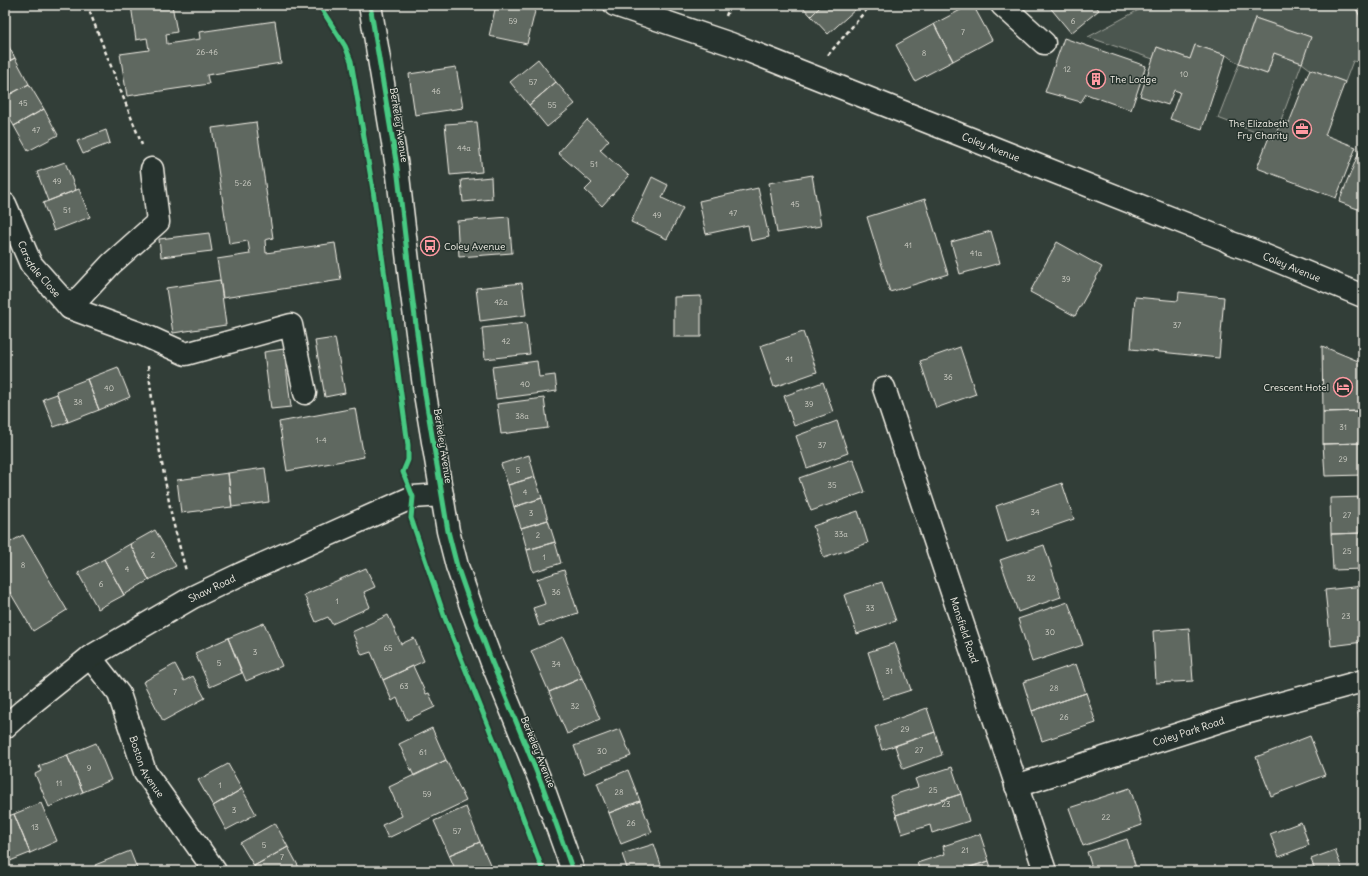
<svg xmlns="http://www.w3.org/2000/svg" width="1368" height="876" font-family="Delius,sans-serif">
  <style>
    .green { fill: #4c564f; stroke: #a0a49c; fill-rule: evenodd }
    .building { fill: #5f6861; stroke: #f4f1e8 }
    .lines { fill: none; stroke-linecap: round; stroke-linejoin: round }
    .minor-casing { stroke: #f4f1e8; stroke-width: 25 }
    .major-casing { stroke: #f4f1e8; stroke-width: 25 }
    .path { stroke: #f4f1e8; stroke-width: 2.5; stroke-dasharray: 4 3; stroke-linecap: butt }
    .minor { stroke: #26332d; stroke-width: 22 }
    .major { stroke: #26332d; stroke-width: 22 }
    .cycleway-casing { stroke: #26332d; stroke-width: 8 }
    .cycleway { stroke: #46c982; stroke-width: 5 }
    .labels { text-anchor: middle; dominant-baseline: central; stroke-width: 3; stroke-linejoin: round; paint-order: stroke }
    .number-label { font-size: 8px; fill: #cfcfc6 }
    .poi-label { font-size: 10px; fill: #f4f1e8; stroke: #26332d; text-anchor: start }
    .street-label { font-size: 10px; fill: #f4f1e8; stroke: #26332d }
  </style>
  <rect width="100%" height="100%" fill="#323e38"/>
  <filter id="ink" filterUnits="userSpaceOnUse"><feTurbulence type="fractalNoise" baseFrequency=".025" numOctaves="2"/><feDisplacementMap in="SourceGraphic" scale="8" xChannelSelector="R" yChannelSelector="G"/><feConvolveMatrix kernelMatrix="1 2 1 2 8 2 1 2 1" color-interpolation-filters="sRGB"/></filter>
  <g filter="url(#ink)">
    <path class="green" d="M1148,5H1354L1363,22V63L1353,61L1345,82L1310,69L1302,63L1274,139L1218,118L1239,64L1226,55L1195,45L1190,59L1157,47L1153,59L1088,37ZM1255,18L1310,37L1302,63L1274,53L1267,74L1239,64Z"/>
    <path class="building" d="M131,5H172L177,32L166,34L167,44L200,39L199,32L275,21L281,63L207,75L209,84L127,96L120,54L149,50L147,38L136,40Z
      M496,5H526L536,7L527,44L489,36Z
      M801,5H822L811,16Z
      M822,5H853L856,9L828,34L811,16Z
      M970,5H973L992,40L953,61L934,24Z
      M1048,5H1095L1099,10L1071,33Z
      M1354,5H1363V22Z
      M1255,18L1311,37L1302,63L1274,53L1267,74L1239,64Z
      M934,24L953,61L915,81L896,45Z
      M1064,38L1146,66L1131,110L1086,94L1081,102L1045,92Z
      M5,40L15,58L5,63Z
      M1195,45L1226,55L1202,129L1170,119L1180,92L1174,90L1168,105L1140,96L1157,47L1190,59Z
      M15,58L29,84L5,97V63Z
      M538,59L556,82L529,105L510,82Z
      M456,67L463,108L415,115L409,74Z
      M1310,69L1345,82L1325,135L1356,147L1336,198L1257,168L1269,137L1274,139L1281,120L1289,123Z
      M556,82L575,104L547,127L529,105Z
      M29,84L44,109L14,126L5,110V97Z
      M44,109L58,135L28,151L14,126Z
      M587,120L609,140L600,150L629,176L602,206L585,190L592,183L558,153Z
      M256,122L273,238L265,240L266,253L335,243L341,280L223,298L217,259L250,254L248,241L229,244L212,128Z
      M477,122L482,172L450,175L445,124Z
      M106,130L110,143L83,154L77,141Z
      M1363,142V211L1339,202Z
      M65,162L76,190L48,201L37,172Z
      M812,175L821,226L777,233L769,183Z
      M491,177L492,199L463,202L461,180Z
      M652,177L668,185L662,198L683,208L667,239L631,222Z
      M758,188L769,237L751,241L748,225L706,234L699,201Z
      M79,189L90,217L54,231L43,203Z
      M925,199L948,274L890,292L867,217Z
      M509,217L512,253L459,257L457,221Z
      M991,231L1000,263L960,274L951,242Z
      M209,233L212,251L161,257L159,239Z
      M1057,242L1102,267L1075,316L1030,292Z
      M220,280L226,325L173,333L166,288Z
      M522,283L526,315L480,321L476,288Z
      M1179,292L1224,297L1219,358L1131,349L1135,297L1178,301Z
      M701,296V337H674V297Z
      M526,323L530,354L485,359L482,328Z
      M803,332L817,372L774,387L760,346Z
      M335,338L345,393L325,397L315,341Z
      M1322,346L1363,363V411L1323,412Z
      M960,347L976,394L936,408L920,361Z
      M284,349L291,407L271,409L264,352Z
      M537,361L539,377L555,375L557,391L496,399L492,367Z
      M118,367L130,397L99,410L87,379Z
      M87,379L99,410L68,422L56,391Z
      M823,382L833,412L794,426L784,396Z
      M57,394L68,422L54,427L43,399Z
      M544,398L548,428L501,434L497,404Z
      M355,408L364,457L287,471L279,422Z
      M1363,411V443L1323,444V412Z
      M837,421L848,453L807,468L796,436Z
      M1363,443V475L1325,476L1323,444Z
      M529,455L535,477L508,485L501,464Z
      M853,459L865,492L811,511L799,478Z
      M265,468L269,502L232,507L228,473Z
      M228,473L232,507L181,513L177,480Z
      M535,477L542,498L514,507L508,485Z
      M1062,483L1074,519L1007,542L996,506Z
      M1363,497V533L1331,534L1330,498Z
      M542,498L548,520L521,528L514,507Z
      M858,511L868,543L824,558L813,526Z
      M548,520L555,542L527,550L521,528Z
      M155,530L176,566L149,580L130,544Z
      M1363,533V569L1333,570L1331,534Z
      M23,535L67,610L33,631L5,584V545Z
      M555,542L561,563L533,572L527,550Z
      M130,544L149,580L124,595L104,559Z
      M1044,545L1061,597L1018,612L1000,560Z
      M104,559L124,595L98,609L78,573Z
      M366,568L375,587L364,592L370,607L332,624L328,617L316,622L304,595Z
      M564,570L578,613L539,626L533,608L545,604L537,579Z
      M882,582L896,621L857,634L844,595Z
      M1363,586V642L1331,646L1325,590Z
      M1068,602L1083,645L1032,662L1018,619Z
      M388,615L401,644L414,638L424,661L383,680L371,652L362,655L352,632Z
      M264,623L282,666L246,681L228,638Z
      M1189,628L1193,681L1156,683L1153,631Z
      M563,637L582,678L549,692L531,651Z
      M228,638L242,673L210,687L195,653Z
      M895,643L911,690L883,699L868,652Z
      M175,664L184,681L193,676L205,698L163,721L143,682Z
      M1076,664L1086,693L1032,711L1023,682Z
      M413,666L426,694L429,693L435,707L407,720L397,698L392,701L383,680Z
      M582,678L600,719L567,734L549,692Z
      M1086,693L1096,723L1042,741L1032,711Z
      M927,708L935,732L882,750L875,727Z
      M1363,712V735L1358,713Z
      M432,728L446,760L414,776L399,744Z
      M620,729L631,756L584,774L574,746Z
      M935,732L942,755L903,769L895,746Z
      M1310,736L1325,775L1271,796L1256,757Z
      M96,743L111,780L83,792L67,755Z
      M67,755L83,792L49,807L35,774L41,771L39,766Z
      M446,760L466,801L388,838L382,825L402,816L389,787Z
      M228,764L242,789L213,806L198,780Z
      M952,767L961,794L896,815L890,796L918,787L915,779Z
      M628,770L640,801L609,813L597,783Z
      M1130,788L1142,825L1083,846L1069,808Z
      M242,789L256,814L226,830L213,806Z
      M961,794L969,821L932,833L930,825L902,834L896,815Z
      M640,801L652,832L621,844L609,813Z
      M41,803L57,841L30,853L14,814Z
      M466,807L480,842L449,855L434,821Z
      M14,814L30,853L5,863V817Z
      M1301,822L1309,845L1279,857L1270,834Z
      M275,823L288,847L254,866L240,843Z
      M980,834L989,861L958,871H920L917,863L945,854L943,846Z
      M1127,839L1137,871H1093L1087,852Z
      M480,842L493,871H456L449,855Z
      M654,844L663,871H628L622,854Z
      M288,847L301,871H256L254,866Z
      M1335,850L1343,871H1315L1311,859Z
      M130,851L138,871H98L95,865Z
      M989,861L992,871H958Z"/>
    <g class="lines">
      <defs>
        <g id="minor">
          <path id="s1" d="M615,5L731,44L1224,239L1231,243L1251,250L1363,296"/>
          <path d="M1002,5L1044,43"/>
          <path id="s2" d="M5,204L31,264L70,308L144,335L186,354L291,325L305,393"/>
          <path d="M70,308L111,264L158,222L152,169"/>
          <path id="s3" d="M884,388L1045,871"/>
          <path id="s4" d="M90,657L119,694L145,772L215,871"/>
          <path id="s5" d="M5,727L25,709L90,657L193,597L241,574L413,497L442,495"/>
          <path id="s6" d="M1016,786L1242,714L1363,681"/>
        </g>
        <path id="major" d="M370,5L397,167L410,279L425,394L448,531L457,566L472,609L491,660L544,790L573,871"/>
      </defs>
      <use href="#minor" class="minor-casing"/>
      <use href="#major" class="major-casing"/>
      <path class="path" d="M87,5L142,145
        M726,16L730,5
        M828,55L868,8L875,5
        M148,366L156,431L172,518L186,571"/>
      <use href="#minor" class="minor"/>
      <use href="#major" class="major"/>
      <defs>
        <path id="cycleway" d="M319,5L345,46L351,61L373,190L408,445V460L403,472L413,497L411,518L445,618L497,748L543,871
          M370,5L397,167L410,279L425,394L448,531L457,566L472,609L491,660L544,790L573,871"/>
      </defs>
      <use href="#cycleway" class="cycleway-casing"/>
      <use href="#cycleway" class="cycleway"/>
    </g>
  </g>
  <defs>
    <symbol id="building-ring" viewBox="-11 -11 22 22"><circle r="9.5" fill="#26332d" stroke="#ff9aa2" stroke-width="1.5"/><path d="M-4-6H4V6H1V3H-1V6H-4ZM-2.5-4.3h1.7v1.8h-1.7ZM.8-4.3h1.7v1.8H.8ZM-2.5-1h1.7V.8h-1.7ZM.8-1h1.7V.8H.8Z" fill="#ff9aa2"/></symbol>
    <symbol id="office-ring" viewBox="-11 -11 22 22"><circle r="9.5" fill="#26332d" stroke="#ff9aa2" stroke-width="1.5"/><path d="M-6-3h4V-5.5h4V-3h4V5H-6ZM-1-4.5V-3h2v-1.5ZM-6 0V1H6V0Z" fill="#ff9aa2"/></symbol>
    <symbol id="bus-ring" viewBox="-11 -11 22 22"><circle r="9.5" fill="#26332d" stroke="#ff9aa2" stroke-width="1.5"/><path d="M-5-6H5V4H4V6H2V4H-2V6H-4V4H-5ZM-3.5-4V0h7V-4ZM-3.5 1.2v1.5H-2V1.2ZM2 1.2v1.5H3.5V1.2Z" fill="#ff9aa2"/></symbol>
    <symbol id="hotel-ring" viewBox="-11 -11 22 22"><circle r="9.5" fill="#26332d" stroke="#ff9aa2" stroke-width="1.5"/><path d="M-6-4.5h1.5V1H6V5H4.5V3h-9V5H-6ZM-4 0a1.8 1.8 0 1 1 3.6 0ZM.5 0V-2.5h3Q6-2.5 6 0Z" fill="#ff9aa2"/></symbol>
  </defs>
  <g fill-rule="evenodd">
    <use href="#building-ring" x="1085" y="68" width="22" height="22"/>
    <use href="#office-ring" x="1291" y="118" width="22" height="22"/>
    <use href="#bus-ring" x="419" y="235" width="22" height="22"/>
    <use href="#hotel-ring" x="1332" y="376" width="22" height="22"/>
  </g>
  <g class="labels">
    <g class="number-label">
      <text x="513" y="21">59</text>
      <text x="1073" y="21">6</text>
      <text x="963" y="32">7</text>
      <text x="207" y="52">26-46</text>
      <text x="924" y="53">8</text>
      <text x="1067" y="69">12</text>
      <text x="1184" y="74">10</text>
      <text x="533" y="82">57</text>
      <text x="436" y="91">46</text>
      <text x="23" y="103">45</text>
      <text x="552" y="105">55</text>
      <text x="36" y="130">47</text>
      <text x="464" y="148">44a</text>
      <text x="594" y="164">51</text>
      <text x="57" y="181">49</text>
      <text x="243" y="183">5-26</text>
      <text x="795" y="204">45</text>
      <text x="67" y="210">51</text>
      <text x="733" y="213">47</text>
      <text x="657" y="215">49</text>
      <text x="908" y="245">41</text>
      <text x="976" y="253">41a</text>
      <text x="1066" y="279">39</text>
      <text x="501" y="302">42a</text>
      <text x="1177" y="325">37</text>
      <text x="506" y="341">42</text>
      <text x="789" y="359">41</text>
      <text x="948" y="377">36</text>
      <text x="525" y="384">40</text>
      <text x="109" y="388">40</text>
      <text x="78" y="402">38</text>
      <text x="809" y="404">39</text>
      <text x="522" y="416">38a</text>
      <text x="1343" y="427">31</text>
      <text x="321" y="440">1-4</text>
      <text x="822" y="445">37</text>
      <text x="1343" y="459">29</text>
      <text x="518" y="470">5</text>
      <text x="832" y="485">35</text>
      <text x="525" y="492">4</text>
      <text x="1035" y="512">34</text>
      <text x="531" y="513">3</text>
      <text x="1347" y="515">27</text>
      <text x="841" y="534">33a</text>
      <text x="538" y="535">2</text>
      <text x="1347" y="551">25</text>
      <text x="153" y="555">2</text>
      <text x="544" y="557">1</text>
      <text x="23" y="565">8</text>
      <text x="127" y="569">4</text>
      <text x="1031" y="578">32</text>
      <text x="101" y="584">6</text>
      <text x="556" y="592">36</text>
      <text x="337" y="601">1</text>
      <text x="870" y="608">33</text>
      <text x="1346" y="616">23</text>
      <text x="1050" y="632">30</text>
      <text x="388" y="648">65</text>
      <text x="255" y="652">3</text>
      <text x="219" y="663">5</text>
      <text x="556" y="664">34</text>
      <text x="889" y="671">31</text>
      <text x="404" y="686">63</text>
      <text x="1054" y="688">28</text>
      <text x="175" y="692">7</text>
      <text x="575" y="706">32</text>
      <text x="1064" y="717">26</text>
      <text x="905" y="729">29</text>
      <text x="919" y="750">27</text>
      <text x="602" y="751">30</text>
      <text x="423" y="752">61</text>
      <text x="89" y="768">9</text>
      <text x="59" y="783">11</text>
      <text x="220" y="785">1</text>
      <text x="933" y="790">25</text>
      <text x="619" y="792">28</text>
      <text x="427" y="794">59</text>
      <text x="946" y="804">23</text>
      <text x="234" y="810">3</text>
      <text x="1106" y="817">22</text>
      <text x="631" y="823">26</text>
      <text x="35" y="827">13</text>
      <text x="457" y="831">57</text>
      <text x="264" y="845">5</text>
      <text x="965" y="850">21</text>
      <text x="282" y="857">7</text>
    </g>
    <g class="poi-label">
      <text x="1110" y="79">The Lodge</text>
      <text x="1288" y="123" text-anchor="end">The Elizabeth<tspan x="1288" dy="12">Fry Charity</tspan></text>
      <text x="444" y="246">Coley Avenue</text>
      <text x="1329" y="387" text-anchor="end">Crescent Hotel</text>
    </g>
    <g class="street-label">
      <text transform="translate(399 125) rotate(81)">Berkeley Avenue</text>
      <text stroke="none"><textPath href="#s1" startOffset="402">Coley Avenue</textPath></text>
      <text stroke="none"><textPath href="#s1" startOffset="726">Coley Avenue</textPath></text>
      <text stroke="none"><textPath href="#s2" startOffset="74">Carsdale Close</textPath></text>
      <text transform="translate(443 446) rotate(81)">Berkeley Avenue</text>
      <text stroke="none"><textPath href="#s5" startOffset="250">Shaw Road</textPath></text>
      <text stroke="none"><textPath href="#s3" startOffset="255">Mansfield Road</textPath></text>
      <text stroke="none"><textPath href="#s6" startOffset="181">Coley Park Road</textPath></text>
      <text transform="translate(538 752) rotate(68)">Berkeley Avenue</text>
      <text stroke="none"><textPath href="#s4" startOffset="125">Boston Avenue</textPath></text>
    </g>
  </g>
  <rect width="1368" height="876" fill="none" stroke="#26332d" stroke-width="20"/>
  <rect x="10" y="10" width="1348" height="856" fill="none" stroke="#f4f1e8" stroke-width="1.5" filter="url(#ink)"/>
</svg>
